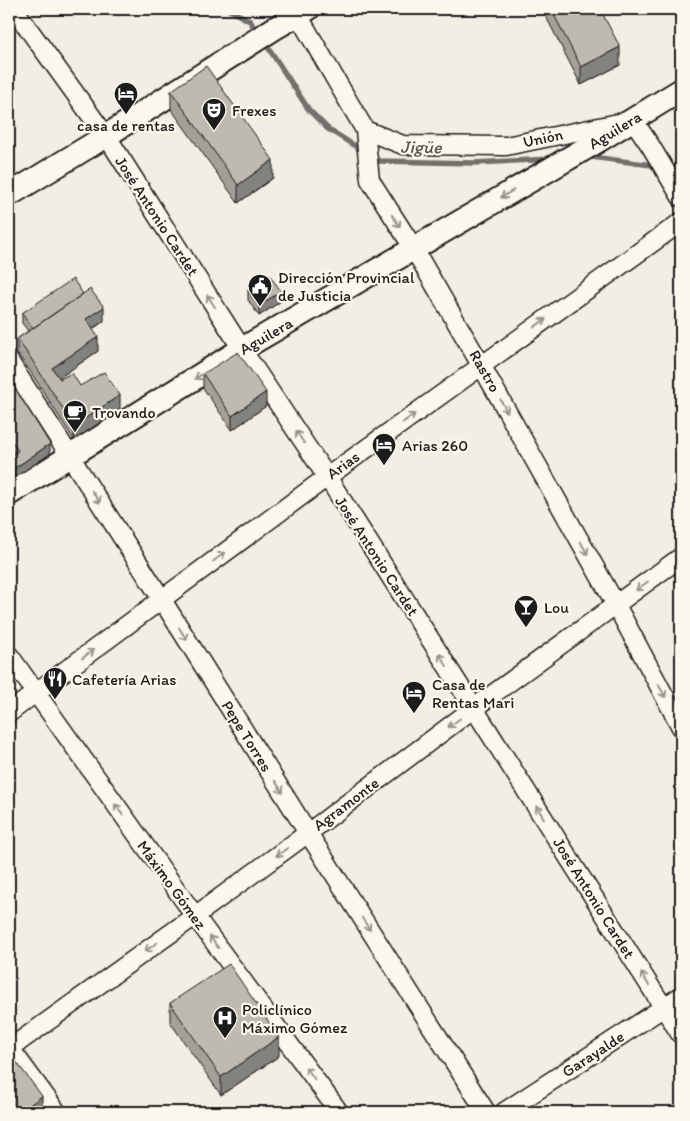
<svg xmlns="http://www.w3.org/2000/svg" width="690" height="1121" font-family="Itim,sans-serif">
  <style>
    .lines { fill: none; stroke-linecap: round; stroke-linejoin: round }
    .stream { stroke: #716f6b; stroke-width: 5.5 }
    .minor-casing { stroke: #1c1c1c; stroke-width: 21 }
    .major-casing { stroke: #1c1c1c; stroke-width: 26 }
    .minor { stroke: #fbf7ec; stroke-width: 18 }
    .major { stroke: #fbf7ec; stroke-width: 22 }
    .wall { fill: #a3a098; stroke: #1c1c1c }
    .shaded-wall { fill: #84827c; stroke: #1c1c1c }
    .building { fill: #bdbab1; stroke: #1c1c1c }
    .oneway { stroke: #97948e }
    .labels { text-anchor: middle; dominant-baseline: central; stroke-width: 4.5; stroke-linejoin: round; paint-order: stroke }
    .poi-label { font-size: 16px; fill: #1c1c1c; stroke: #fbf7ec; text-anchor: start }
    .street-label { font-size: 16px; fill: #1c1c1c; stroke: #fbf7ec }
    .water-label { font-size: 18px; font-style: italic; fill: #545351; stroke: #fbf7ec }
  </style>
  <rect width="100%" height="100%" fill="#f2eee4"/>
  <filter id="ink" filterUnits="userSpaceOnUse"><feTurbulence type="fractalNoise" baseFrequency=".02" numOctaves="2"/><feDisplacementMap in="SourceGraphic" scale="10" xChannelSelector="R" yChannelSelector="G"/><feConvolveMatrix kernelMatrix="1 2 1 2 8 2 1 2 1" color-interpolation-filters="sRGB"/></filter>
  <g filter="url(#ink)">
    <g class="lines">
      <path class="stream" d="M228,9L250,21L258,34
        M264,41L309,110L328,129L363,151
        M371,156L379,161L474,163L553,159
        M587,157H592L659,166
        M668,167L681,169"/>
      <defs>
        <path id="minor" d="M14,9L113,146L247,357L333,486L681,1035
          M298,15L365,130L370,180L414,249L481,365L616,605L681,727
          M365,130L403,145L506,146L633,120L650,145L681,197
          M9,361L159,595L308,833L486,1112
          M9,655L195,916L339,1112
          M9,713L35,693L327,477L681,222
          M9,1047L57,1112
          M9,1049L199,913L308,833L474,708L681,557
          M504,1112L681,996"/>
        <path id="major" d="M9,195L106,136L275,28L308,9
          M9,494L242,349L593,144L681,90"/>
      </defs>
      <use href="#minor" class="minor-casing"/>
      <use href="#major" class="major-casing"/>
      <use href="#minor" class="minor"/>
      <use href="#major" class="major"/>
    </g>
    <path class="wall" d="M542,9H600L620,65L581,85Z
      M171,91L273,178L238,203L171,109Z
      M248,290L281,301L259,316L248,300Z
      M22,313L104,321L93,329L98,351L59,378L60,379L80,386L120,409L74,440L30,371L17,353V339L28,331L22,323Z
      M203,374L266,406L232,430L203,388Z
      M9,379L50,454L9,481V452L12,455L14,454L9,445Z
      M170,1003L279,1056L221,1095L170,1022Z"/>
    <path class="shaded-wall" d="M620,47V65L581,85V67Z
      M273,160V178L238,203V185Z
      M281,291V301L259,316V306Z
      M104,307V321L86,333V319Z
      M98,337V351L52,383V368Z
      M266,392V406L232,430V416Z
      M120,395V409L74,440V426Z
      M50,444V454L9,481V472Z
      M279,1037V1056L221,1095V1077Z
      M42,1096V1112H20Z"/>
    <path class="building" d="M551,9H600L620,47L581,67Z
      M206,66L273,160L238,185L171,91Z
      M269,275L281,291L259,306L248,290Z
      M73,279L83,294L33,328L22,313Z
      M90,289L104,307L86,319L98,337L52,368L60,379L72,373L80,386L104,372L120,395L74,426L30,357L17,339Z
      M238,352L266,392L232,416L203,374Z
      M9,379L50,444L9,472V452L12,455L18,451L9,436Z
      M229,964L279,1037L221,1077L170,1003Z
      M9,1052L42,1096L20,1112H9Z"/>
    <defs><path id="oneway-shaft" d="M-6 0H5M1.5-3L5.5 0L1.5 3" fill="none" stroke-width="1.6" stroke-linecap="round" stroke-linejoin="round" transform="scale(1.25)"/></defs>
    <g class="oneway">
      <use href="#oneway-shaft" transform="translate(507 194) rotate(149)"/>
      <use href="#oneway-shaft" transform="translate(396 221) rotate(57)"/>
      <use href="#oneway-shaft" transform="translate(211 301) rotate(-123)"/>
      <use href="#oneway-shaft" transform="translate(540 323) rotate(-36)"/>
      <use href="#oneway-shaft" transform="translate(201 375) rotate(148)"/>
      <use href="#oneway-shaft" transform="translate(504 406) rotate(61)"/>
      <use href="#oneway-shaft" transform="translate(409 418) rotate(-36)"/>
      <use href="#oneway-shaft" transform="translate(300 437) rotate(-123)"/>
      <use href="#oneway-shaft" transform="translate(96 497) rotate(57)"/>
      <use href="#oneway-shaft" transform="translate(584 548) rotate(61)"/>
      <use href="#oneway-shaft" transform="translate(219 557) rotate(-37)"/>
      <use href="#oneway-shaft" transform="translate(642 586) rotate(143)"/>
      <use href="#oneway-shaft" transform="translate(183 634) rotate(58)"/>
      <use href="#oneway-shaft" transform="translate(88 654) rotate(-36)"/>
      <use href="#oneway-shaft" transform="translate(443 660) rotate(-123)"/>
      <use href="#oneway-shaft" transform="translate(662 691) rotate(62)"/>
      <use href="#oneway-shaft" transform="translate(454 723) rotate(143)"/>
      <use href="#oneway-shaft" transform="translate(279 787) rotate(58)"/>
      <use href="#oneway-shaft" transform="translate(119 810) rotate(-126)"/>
      <use href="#oneway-shaft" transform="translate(540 812) rotate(-122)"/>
      <use href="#oneway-shaft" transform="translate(282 852) rotate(144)"/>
      <use href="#oneway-shaft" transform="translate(366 924) rotate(57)"/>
      <use href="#oneway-shaft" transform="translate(214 942) rotate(-126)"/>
      <use href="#oneway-shaft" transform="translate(151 947) rotate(145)"/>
      <use href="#oneway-shaft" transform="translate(645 979) rotate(-122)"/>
      <use href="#oneway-shaft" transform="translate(310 1073) rotate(-126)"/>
    </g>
  </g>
  <defs>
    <symbol id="hotel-pin" viewBox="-11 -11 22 30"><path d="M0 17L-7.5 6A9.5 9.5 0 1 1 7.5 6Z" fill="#1c1c1c" stroke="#fbf7ec"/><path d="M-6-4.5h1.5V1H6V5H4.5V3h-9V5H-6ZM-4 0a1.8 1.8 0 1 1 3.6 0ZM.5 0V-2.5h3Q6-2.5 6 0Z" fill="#fff"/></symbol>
    <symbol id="theatre-pin" viewBox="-11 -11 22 30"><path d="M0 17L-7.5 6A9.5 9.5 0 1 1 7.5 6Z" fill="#1c1c1c" stroke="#fbf7ec"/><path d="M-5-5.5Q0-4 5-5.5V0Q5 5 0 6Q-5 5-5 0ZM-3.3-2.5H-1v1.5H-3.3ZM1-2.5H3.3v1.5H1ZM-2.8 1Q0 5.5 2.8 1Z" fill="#fff"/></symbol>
    <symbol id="civic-pin" viewBox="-11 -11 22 30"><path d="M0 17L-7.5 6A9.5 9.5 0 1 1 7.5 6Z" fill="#1c1c1c" stroke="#fbf7ec"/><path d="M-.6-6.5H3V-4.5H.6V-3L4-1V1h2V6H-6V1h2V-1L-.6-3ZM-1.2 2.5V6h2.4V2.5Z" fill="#fff"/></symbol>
    <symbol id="cafe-pin" viewBox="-11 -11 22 30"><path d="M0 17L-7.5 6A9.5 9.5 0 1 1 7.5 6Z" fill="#1c1c1c" stroke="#fbf7ec"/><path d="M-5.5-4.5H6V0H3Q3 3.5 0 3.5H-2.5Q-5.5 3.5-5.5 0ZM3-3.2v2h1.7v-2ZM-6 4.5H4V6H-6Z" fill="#fff"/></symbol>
    <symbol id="bar-pin" viewBox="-11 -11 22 30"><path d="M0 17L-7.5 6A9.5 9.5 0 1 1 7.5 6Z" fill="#1c1c1c" stroke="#fbf7ec"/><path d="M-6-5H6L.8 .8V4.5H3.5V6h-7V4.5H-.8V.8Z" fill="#fff"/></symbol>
    <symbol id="restaurant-pin" viewBox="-11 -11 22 30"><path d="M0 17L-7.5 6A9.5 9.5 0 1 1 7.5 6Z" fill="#1c1c1c" stroke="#fbf7ec"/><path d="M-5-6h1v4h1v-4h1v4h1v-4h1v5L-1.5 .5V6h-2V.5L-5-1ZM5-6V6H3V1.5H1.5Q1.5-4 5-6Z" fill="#fff"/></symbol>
    <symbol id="hospital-pin" viewBox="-11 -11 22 30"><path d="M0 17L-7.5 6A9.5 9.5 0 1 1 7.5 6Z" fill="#1c1c1c" stroke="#fbf7ec"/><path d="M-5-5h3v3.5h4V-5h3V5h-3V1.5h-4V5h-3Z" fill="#fff"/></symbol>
  </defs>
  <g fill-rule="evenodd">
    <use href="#hotel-pin" x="112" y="80" width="28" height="38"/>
    <use href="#theatre-pin" x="200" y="96" width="28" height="38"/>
    <use href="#civic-pin" x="246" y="272" width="28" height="38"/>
    <use href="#cafe-pin" x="61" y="398" width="28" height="38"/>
    <use href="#hotel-pin" x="370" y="431" width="28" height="38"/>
    <use href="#bar-pin" x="512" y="593" width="28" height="38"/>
    <use href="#restaurant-pin" x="41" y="665" width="28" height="38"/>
    <use href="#hotel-pin" x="400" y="679" width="28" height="38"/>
    <use href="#hospital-pin" x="211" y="1004" width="28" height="38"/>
  </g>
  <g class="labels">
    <g class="poi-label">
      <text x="232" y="110">Frexes</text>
      <text x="126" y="125" text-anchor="middle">casa de rentas</text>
      <text x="278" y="277">Dirección Provincial<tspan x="278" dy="18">de Justicia</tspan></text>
      <text x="92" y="412">Trovando</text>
      <text x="402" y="445">Arias 260</text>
      <text x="544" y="607">Lou</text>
      <text x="72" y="679">Cafetería Arias</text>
      <text x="432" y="684">Casa de<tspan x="432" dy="18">Rentas Mari</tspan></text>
      <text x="242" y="1009">Policlínico<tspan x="242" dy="18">Máximo Gómez</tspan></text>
    </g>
    <g class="street-label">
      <text transform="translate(615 130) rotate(-31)">Aguilera</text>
      <text transform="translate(543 138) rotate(-12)">Unión</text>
      <text transform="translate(157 216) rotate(57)">José Antonio Cardet</text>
      <text transform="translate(266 336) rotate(-30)">Aguilera</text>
      <text transform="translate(485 371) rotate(60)">Rastro</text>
      <text transform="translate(343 465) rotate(-36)">Arias</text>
      <text transform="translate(377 556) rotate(57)">José Antonio Cardet</text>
      <text transform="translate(247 736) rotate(58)">Pepe Torres</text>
      <text transform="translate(346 804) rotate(-37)">Agramonte</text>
      <text transform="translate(172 885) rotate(54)">Máximo Gómez</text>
      <text transform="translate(594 898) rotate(58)">José Antonio Cardet</text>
      <text transform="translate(593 1054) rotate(-33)">Garayalde</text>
    </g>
    <g class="water-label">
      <text transform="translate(421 147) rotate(1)">Jigüe</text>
    </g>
  </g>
  <rect width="690" height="1121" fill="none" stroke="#fbf7ec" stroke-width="30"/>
  <rect x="15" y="15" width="660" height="1091" fill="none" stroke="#1c1c1c" stroke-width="2" filter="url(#ink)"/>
</svg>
